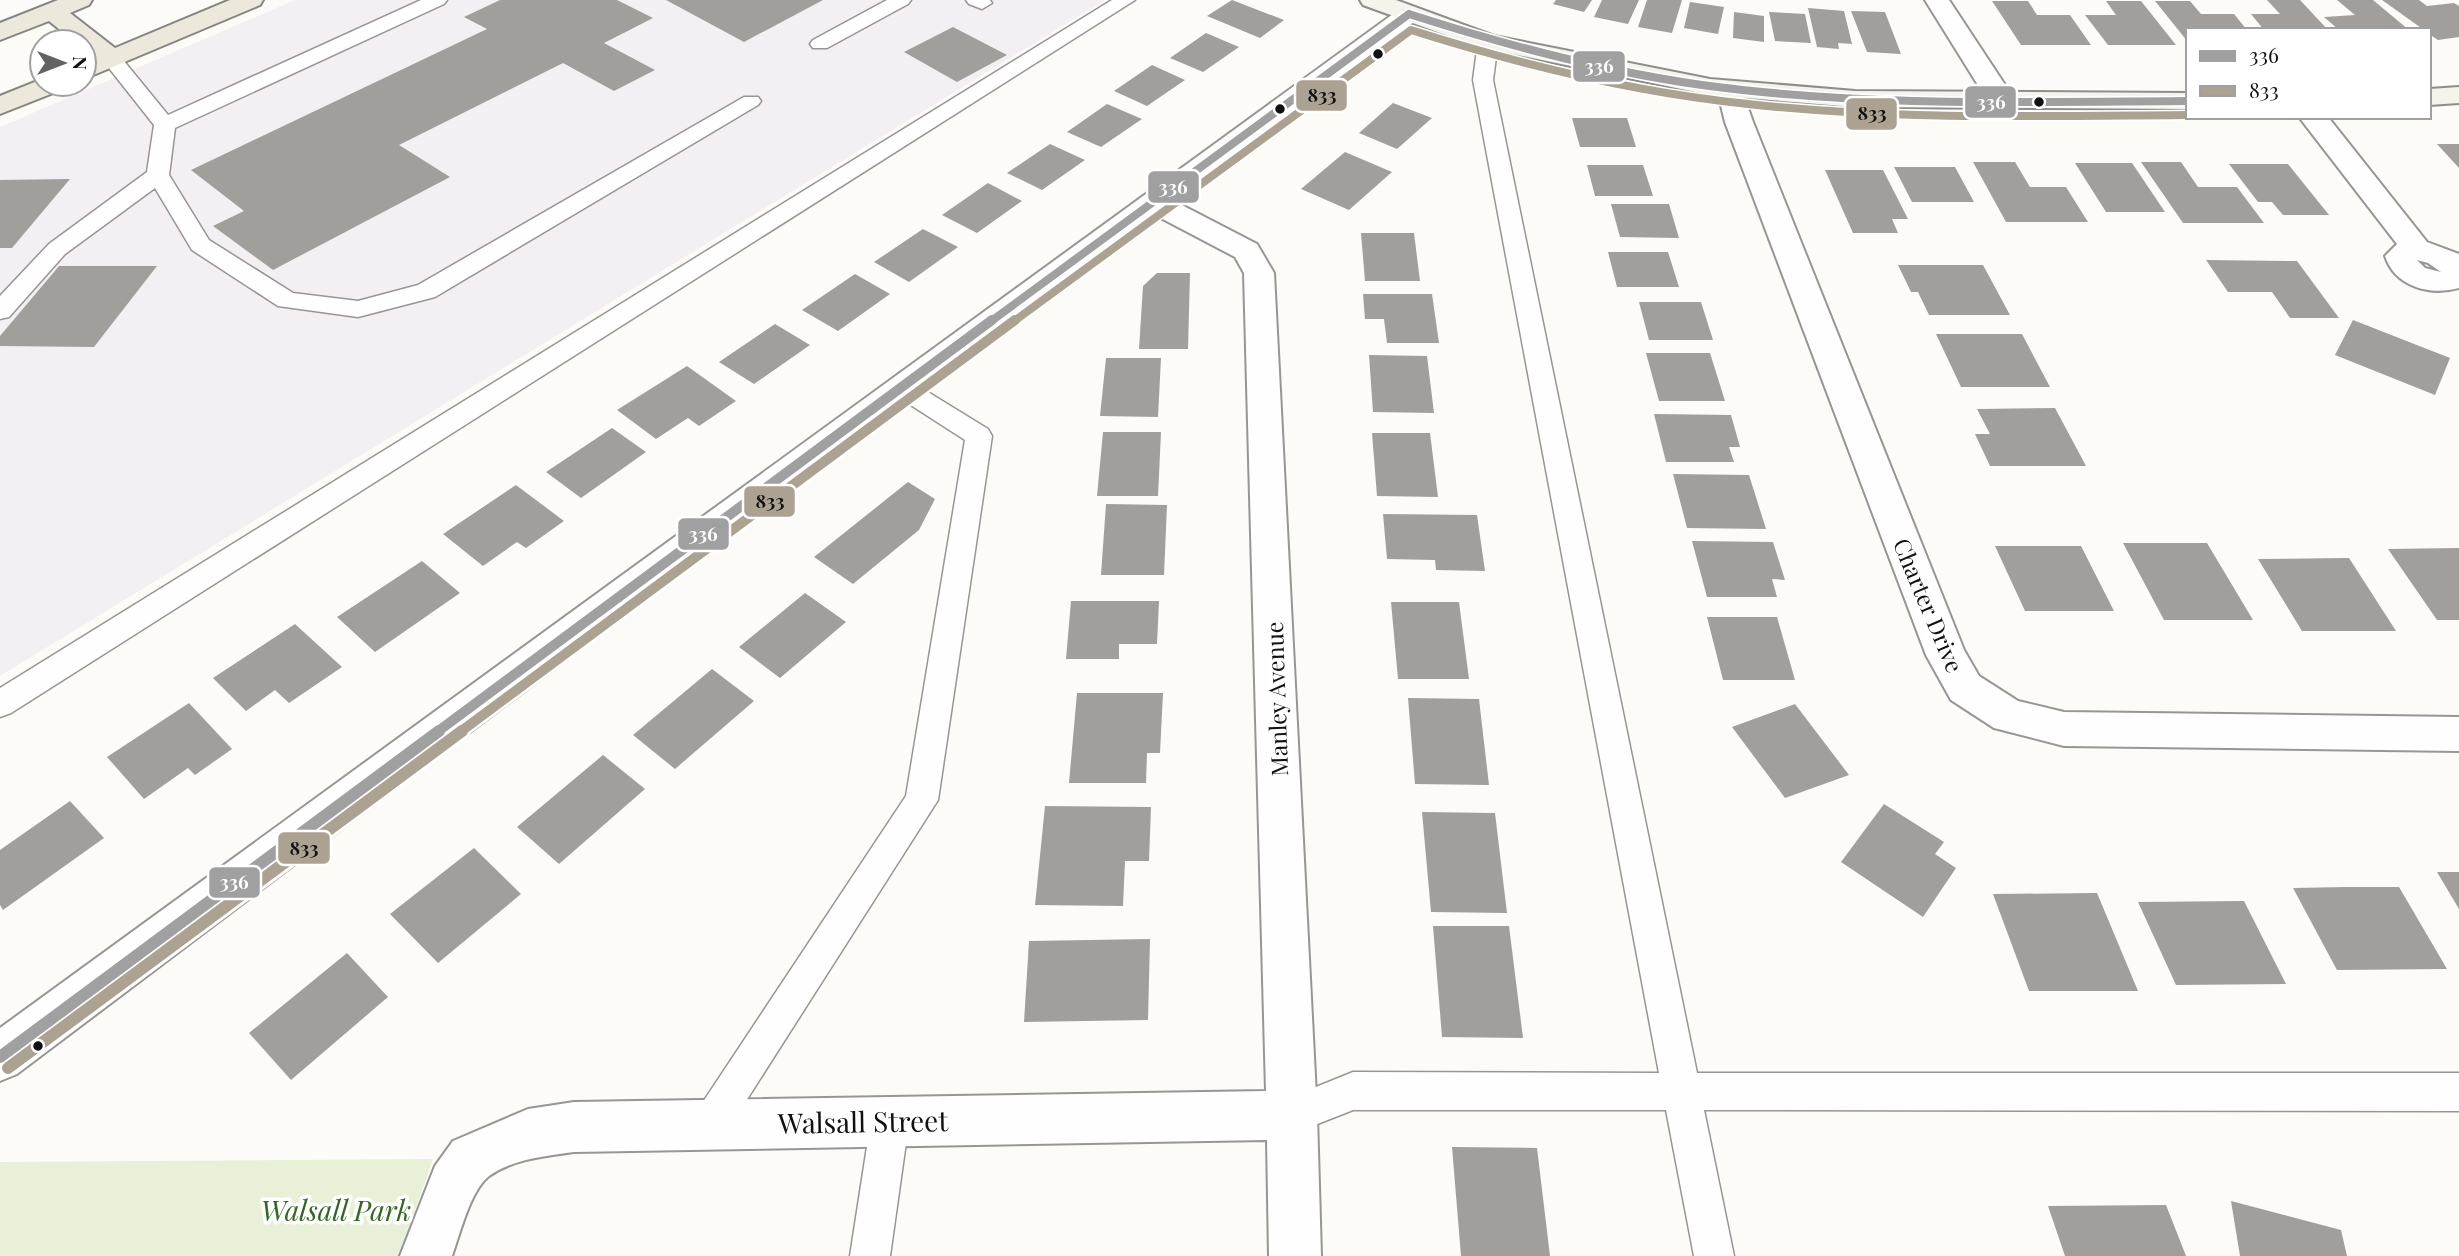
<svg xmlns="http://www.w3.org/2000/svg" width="2459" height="1256" font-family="'Playfair Display',serif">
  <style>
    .industrial { fill: #f4eff2 }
    .green { fill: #e8f1d8 }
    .building { fill: #a19e9c }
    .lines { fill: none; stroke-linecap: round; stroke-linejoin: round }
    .lane-casing { stroke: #979695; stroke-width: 3 }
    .street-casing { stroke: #979695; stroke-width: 4 }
    .secondary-casing { stroke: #8e8d8b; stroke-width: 4 }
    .primary-casing { stroke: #858482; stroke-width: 4 }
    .lane { fill: #fffefe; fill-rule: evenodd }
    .street { fill: #fffefe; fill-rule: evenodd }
    .secondary { fill: #f5f4ec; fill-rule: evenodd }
    .primary { fill: #ede8dc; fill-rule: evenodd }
    .bus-1-far2-casing { stroke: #fff; stroke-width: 11 }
    .bus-1-far1-casing { stroke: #fff; stroke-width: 15 }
    .bus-1-casing { stroke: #fff; stroke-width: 18 }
    .bus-2-far2-casing { stroke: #fff; stroke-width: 11 }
    .bus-2-far1-casing { stroke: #fff; stroke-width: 15 }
    .bus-2-casing { stroke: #fff; stroke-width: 18 }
    .bus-1-far2 { stroke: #a0a0a0; stroke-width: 8 }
    .bus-1-far1 { stroke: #a0a0a0; stroke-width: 10 }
    .bus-1 { stroke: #a0a0a0; stroke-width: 12 }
    .bus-2-far2 { stroke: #aca292; stroke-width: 8 }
    .bus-2-far1 { stroke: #aca292; stroke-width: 10 }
    .bus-2 { stroke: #aca292; stroke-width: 12 }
    .bus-dot { fill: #111; stroke: #fff; stroke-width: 2.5 }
    .labels { text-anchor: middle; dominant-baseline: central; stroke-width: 7; stroke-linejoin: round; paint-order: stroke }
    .street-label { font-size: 23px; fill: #111; stroke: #fff }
    .near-street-label { font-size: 28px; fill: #111; stroke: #fff }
    .near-park-label { font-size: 28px; font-style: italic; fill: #326822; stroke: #fff }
    .line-badge { stroke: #fff; stroke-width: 2.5 }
    .badge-label { font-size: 19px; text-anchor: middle; font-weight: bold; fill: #fff }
    .pale-badge-label { font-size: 19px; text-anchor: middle; font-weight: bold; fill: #111 }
  </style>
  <rect width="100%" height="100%" fill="#fdfbf7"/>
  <path class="industrial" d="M295,0H1105L0,676V127Z"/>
  <path class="green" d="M433,1159L399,1256H0V1162Z"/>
  <path class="building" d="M500,0H617L653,18L604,43L655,70L614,91L563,63L399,145L450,177L273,270L213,226L244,211L191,170L487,29L464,17Z
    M666,0H823L744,42Z
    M1232,0L1284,20L1260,38L1207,16Z
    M1556,0H1592L1584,12L1553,4Z
    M1602,0H1639L1628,24L1594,17Z
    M1647,0H1682L1672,33L1638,27Z
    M2267,0H2300L2328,30H2264L2251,14H2280Z
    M2337,0H2373L2409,30H2339L2324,17L2355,15Z
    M2382,0H2419L2427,6L2454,3L2459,6V37L2438,40L2429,34V30H2424Z
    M1992,1H2028L2037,15H2070L2091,45H2021Z
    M2106,1H2141L2176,45H2108L2085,15H2116Z
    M2155,1H2190L2201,14H2234L2247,30H2188V42Z
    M1690,2L1724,7L1718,34L1684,28Z
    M1808,8L1844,11L1852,44L1838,43L1839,49L1817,47Z
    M1851,11L1885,12L1901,54L1867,52Z
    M1734,12L1764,16V42L1733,38Z
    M1769,12L1805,14L1811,43L1775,41Z
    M953,27L1007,55L957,82L904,52Z
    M1206,33L1239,47L1203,72L1170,58Z
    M1152,65L1185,80L1147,106L1114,91Z
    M1393,103L1432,118L1397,149L1359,133Z
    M1107,104L1142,119L1101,147L1067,132Z
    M1572,118H1627L1636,147H1580Z
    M1050,144L1085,160L1042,190L1007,173Z
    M2437,144H2459V168Z
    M1345,152L1392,172L1349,210L1301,189Z
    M1973,162H2015L2030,187H2066L2088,222H2006Z
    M2141,162H2181L2198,187H2237L2264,223H2183Z
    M2075,163H2132L2165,212H2106Z
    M2229,164H2288L2329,215H2283L2272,202H2258Z
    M1587,165H1643L1653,196H1595Z
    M1894,167H1955L1974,202H1912Z
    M1825,170H1883L1908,219H1892L1898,233H1853Z
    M70,179L12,248H0V180Z
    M988,183L1022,201L977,233L942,215Z
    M1611,204H1669L1679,238L1620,237Z
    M923,229L958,247L909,282L874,262Z
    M1361,233H1414L1420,281H1365Z
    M1608,252H1668L1679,287H1617Z
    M2206,260L2297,261L2339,318H2290L2272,292H2228Z
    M1898,265H1983L2010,315H1929L1918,292H1911Z
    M59,266H157L94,347L0,346V336Z
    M1157,273H1190L1188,349H1139L1143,286Z
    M855,274L890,294L838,331L802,310Z
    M1363,294H1432L1439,343H1387L1384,319H1365Z
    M1639,302H1701L1713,340H1649Z
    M2353,320L2450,358L2435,395L2335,355Z
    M775,324L810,345L754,384L719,362Z
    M1936,334H2022L2050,387H1961Z
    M1646,353H1710L1725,401H1659Z
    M1369,355L1427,356L1434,413L1373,412Z
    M1106,358H1161L1158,417L1100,416Z
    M687,366L736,401L699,426L688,418L656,439L617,410Z
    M2055,408L2086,466H1990L1975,434H1990L1977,409Z
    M1654,414L1731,415L1740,447H1729L1734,462H1666Z
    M612,428L646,452L581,498L546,472Z
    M1103,432H1161L1158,496H1097Z
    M1372,433H1430L1438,497L1377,496Z
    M1673,474L1749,475L1766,529L1687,528Z
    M908,482L935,499L919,530L853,584L814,557Z
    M516,485L564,521L526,548L517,542L483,566L443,534Z
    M1106,504L1167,505L1164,575H1101Z
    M1383,514L1477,515L1485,571L1436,570L1435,560L1387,559Z
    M1692,541L1773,542L1785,580L1772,579L1777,597H1707Z
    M2123,543H2207L2253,620H2164Z
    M1995,546H2081L2114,611H2025Z
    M2459,548V620H2437L2388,549Z
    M2349,558L2396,631H2302L2258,559Z
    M422,561L460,593L375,652L337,617Z
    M805,593L846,622L780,678L739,647Z
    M1071,601H1159L1157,644H1119V659H1066Z
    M1391,602H1459L1469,679H1398Z
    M1707,617H1777L1795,680H1723Z
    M295,624L342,667L289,703L275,690L246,711L213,678Z
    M712,669L754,701L675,769L633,735Z
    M1077,693H1163L1160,753H1147L1146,783H1069Z
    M1408,698L1479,699L1489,785L1415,784Z
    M189,703L232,749L195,775L188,768L144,799L107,757Z
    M1795,704L1849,775L1785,798L1732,727Z
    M603,755L645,789L559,864L517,827Z
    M70,801L104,838L3,910L0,905V850Z
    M1884,804L1944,842L1935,854L1956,868L1923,917L1841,862Z
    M1045,806L1151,807L1149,861H1125L1123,906L1035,905Z
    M1422,812L1495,813L1507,913L1431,912Z
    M474,848L521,894L438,963L390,914Z
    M2437,872H2459V909Z
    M2346,887H2399L2447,969L2337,970L2293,888Z
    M2097,893L2138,991H2029L1993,894Z
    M2244,901L2286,984L2176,985L2138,902Z
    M1433,926H1509L1523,1038L1442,1037Z
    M1150,939L1148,1020L1024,1022L1029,941Z
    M347,953L388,997L291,1080L249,1033Z
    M1452,1147L1537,1148L1550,1256H1461Z
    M2231,1201L2341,1230L2347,1256H2240Z
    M2166,1205L2186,1256H2065L2048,1206Z"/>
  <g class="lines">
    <defs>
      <path id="lane" d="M421,0H447L444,4L175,128L169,175L209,240L293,293L358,301L418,285L744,97H758L761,101L758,105L435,297L358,317L278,306L192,250L155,188L65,254L9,317L0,319V296L49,244L147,172L154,125L105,63L102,59L105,55H119L168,115Z
        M887,0H911L908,4L827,48H813L810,44L813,40Z
        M966,0H990L992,3L982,9L969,4Z
        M1112,0H1135L11,713L0,717V688Z
        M1488,36L1495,38L1498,42L1493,80L1697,1073H2459V1111L1704,1110L1734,1256H1694L1666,1110H1353L1292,1134L1279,1128L1273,1115L1279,1102L1353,1072L1659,1073L1473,80L1478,42L1481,38Z
        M901,378L910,381L988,429L992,436L938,800L723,1137L710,1143L697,1137L691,1124L697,1111L906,796L965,440L892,393L888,387L892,381Z
        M890,1102L903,1108L909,1121L890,1256H850L871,1121L877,1108Z"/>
      <path id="street" d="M1925,0H1949L2015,100L2011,106L2001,108L1991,106Z
        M1409,6L1418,9L1422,14L1418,19L1174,201L1257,244L1274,273L1317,1115L1321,1256H1269L1267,1140L574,1152C546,1156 513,1159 489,1176C470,1191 460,1234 452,1256H400L435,1166L453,1141L528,1109L574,1102L1266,1091L1244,273L1235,257L1155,215L17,1074L0,1081V1028L1400,9Z
        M1730,81L1739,83L1753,122L1964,650L1979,676L2018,701L2064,712L2459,717V751L2064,746L1994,728L1951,700L1926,655L1725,122L1717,89L1721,83Z
        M2299,117H2328L2427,242L2459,254V288C2430,296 2395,287 2385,256L2397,244ZM2417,260L2428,263L2441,272L2425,268Z"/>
      <path id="secondary" d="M1360,0H1396L1494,36L1710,79L1855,91L2188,93V109L1855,107L1710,95L1479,47L1363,5Z
        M2459,87V103L2429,105V89Z"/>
      <path id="primary" d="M58,0H92L89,5L70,13L115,48L230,0H263L260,5L84,79V61L94,57L84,49V42H75L49,21L0,40V23Z
        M42,79V84H65L61,90L0,114V96Z"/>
    </defs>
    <use href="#lane" class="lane-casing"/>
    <use href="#street" class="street-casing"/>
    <use href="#secondary" class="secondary-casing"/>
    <use href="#primary" class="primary-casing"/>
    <use href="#lane" class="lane"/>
    <use href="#street" class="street"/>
    <use href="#secondary" class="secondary"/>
    <use href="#primary" class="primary"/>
    <defs>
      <path id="bus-1-far2" d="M1409,14C1505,45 1602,71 1702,85C1863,107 2026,102 2188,101
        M990,322L1409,14"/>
      <path id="bus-1-far1" d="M437,732L992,320"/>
      <path id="bus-1" d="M0,1057L439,731"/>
      <path id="bus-2-far2" d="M1013,322L1411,30C1521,65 1633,92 1748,104C1894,120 2041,116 2188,115"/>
      <path id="bus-2-far1" d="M460,732L1015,320"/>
      <path id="bus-2" d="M8,1068L462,731"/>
    </defs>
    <use href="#bus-1-far2" class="bus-1-far2-casing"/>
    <use href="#bus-1-far1" class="bus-1-far1-casing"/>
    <use href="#bus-1" class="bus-1-casing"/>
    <use href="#bus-2-far2" class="bus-2-far2-casing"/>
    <use href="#bus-2-far1" class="bus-2-far1-casing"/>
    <use href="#bus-2" class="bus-2-casing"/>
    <use href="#bus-1-far2" class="bus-1-far2"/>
    <use href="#bus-1-far1" class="bus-1-far1"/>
    <use href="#bus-1" class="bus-1"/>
    <use href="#bus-2-far2" class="bus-2-far2"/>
    <use href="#bus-2-far1" class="bus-2-far1"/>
    <use href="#bus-2" class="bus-2"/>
  </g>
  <g class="bus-dot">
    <circle cx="1378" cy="54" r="6"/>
    <circle cx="2039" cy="102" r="6"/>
    <circle cx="1280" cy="109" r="6"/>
    <circle cx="38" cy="1046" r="6"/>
  </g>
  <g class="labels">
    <g class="street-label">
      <text transform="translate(1929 605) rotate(67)">Charter Drive</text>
      <text transform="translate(1276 699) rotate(-92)">Manley Avenue</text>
    </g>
    <g class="near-street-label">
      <text transform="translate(863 1121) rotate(-1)">Walsall Street</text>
    </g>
    <g class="near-park-label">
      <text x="336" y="1209">Walsall Park</text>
    </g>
  </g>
  <g class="line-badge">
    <rect x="1572" y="50" width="54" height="33" rx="7" fill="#a0a0a0"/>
    <rect x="1295" y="79" width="53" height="33" rx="7" fill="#aca292"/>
    <rect x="1964" y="85" width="53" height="34" rx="7" fill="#a0a0a0"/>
    <rect x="1845" y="97" width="53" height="34" rx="7" fill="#aca292"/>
    <rect x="1147" y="170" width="53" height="34" rx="7" fill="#a0a0a0"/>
    <rect x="743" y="485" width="53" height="33" rx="7" fill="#aca292"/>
    <rect x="677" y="517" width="53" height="34" rx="7" fill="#a0a0a0"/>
    <rect x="277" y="831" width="54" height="34" rx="7" fill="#aca292"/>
    <rect x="208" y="866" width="53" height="33" rx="7" fill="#a0a0a0"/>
  </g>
  <g class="badge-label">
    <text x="1599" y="73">336</text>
    <text x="1991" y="109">336</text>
    <text x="1173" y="194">336</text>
    <text x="703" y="541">336</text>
    <text x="234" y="889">336</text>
  </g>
  <g class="pale-badge-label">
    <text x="1322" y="102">833</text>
    <text x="1872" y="120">833</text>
    <text x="770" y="508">833</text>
    <text x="304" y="855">833</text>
  </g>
  <rect x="2186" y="28" width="245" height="91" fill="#ffffff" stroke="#a0a0a0" stroke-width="2"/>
  <rect x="2200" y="51" width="35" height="10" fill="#a0a0a0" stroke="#a0a0a0" stroke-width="2"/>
  <text x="2249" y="63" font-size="21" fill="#111111">336</text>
  <rect x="2200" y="86" width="35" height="10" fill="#aca292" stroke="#a0a0a0" stroke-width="2"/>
  <text x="2249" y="98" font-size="21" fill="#111111">833</text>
  <g transform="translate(63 63) rotate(90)"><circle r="33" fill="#ffffff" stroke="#a0a0a0" stroke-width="2"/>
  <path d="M0-5L12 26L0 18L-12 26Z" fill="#646362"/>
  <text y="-10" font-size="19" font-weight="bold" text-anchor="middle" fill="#111111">N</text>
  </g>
</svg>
